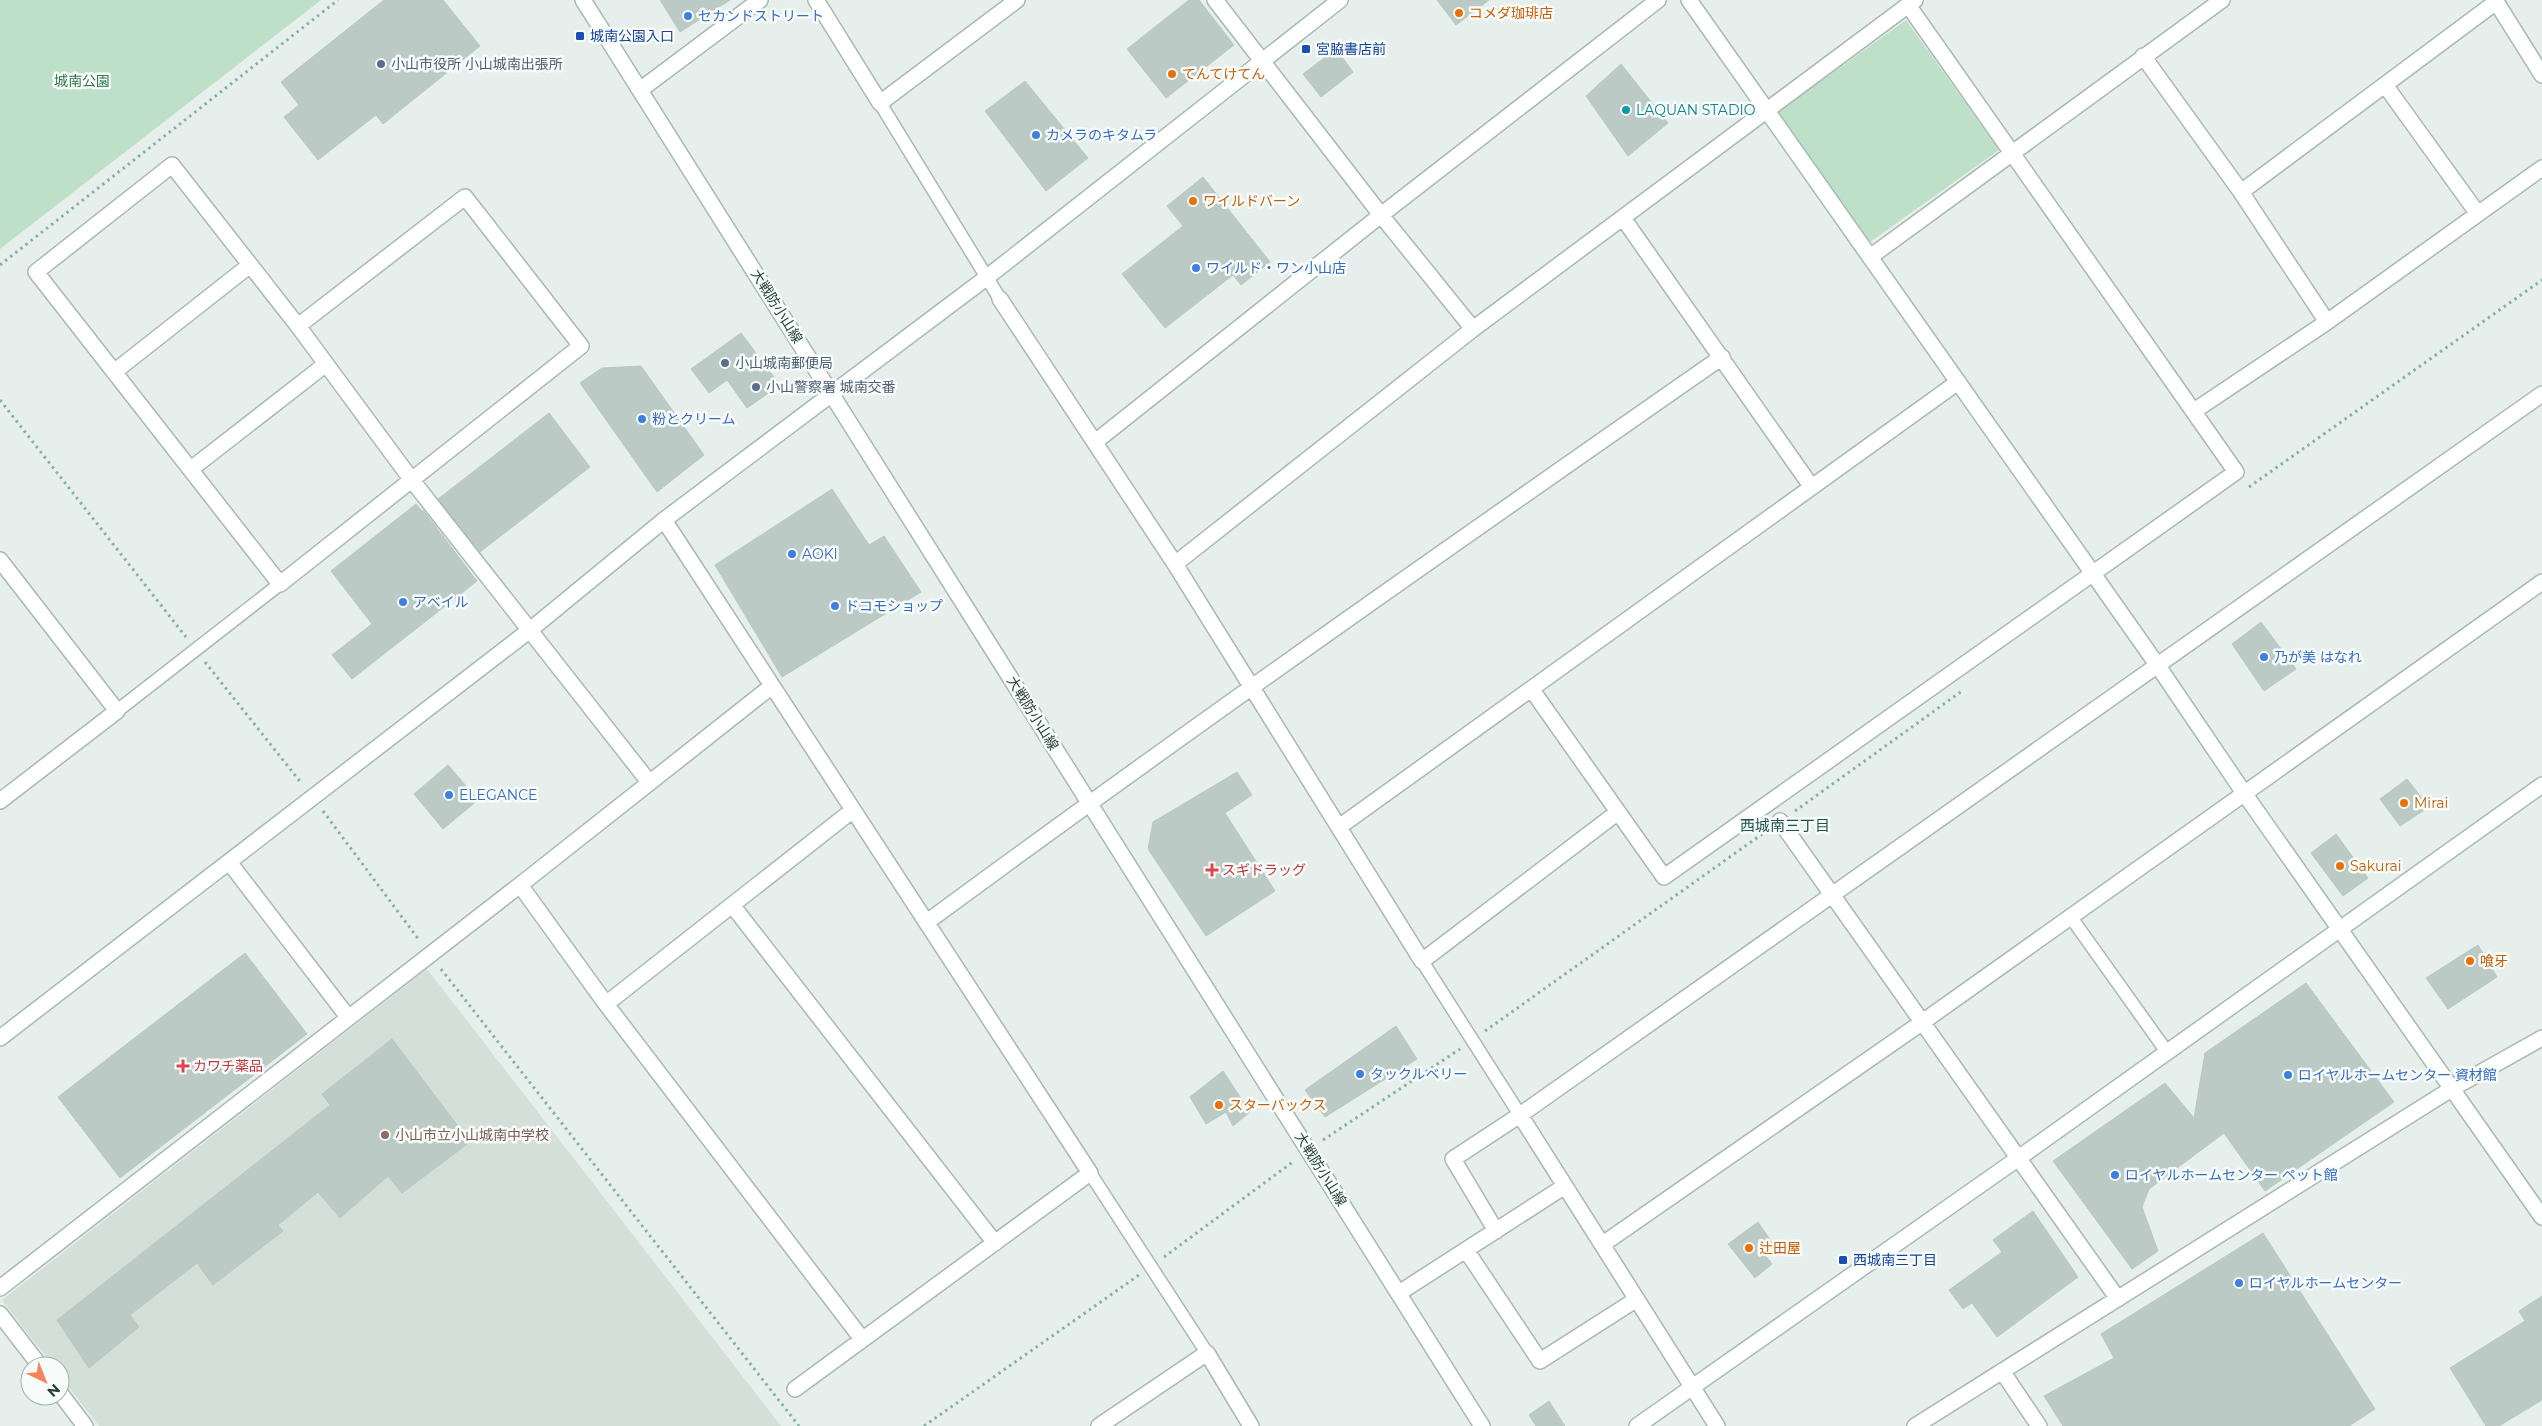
<svg xmlns="http://www.w3.org/2000/svg" width="2542" height="1426" font-family="Montserrat,'Noto Sans JP',sans-serif">
  <style>
    .built { fill: #d4dfda }
    .green { fill: #bfe0c8 }
    .building { fill: #bbcac4; stroke: #b8c9c2 }
    .lines { fill: none; stroke-linecap: round; stroke-linejoin: round }
    .lane-casing { stroke: #a8b8b2; stroke-width: 15 }
    .street-casing { stroke: #a8b8b2; stroke-width: 18 }
    .secondary-casing { stroke: #a4bbb3; stroke-width: 18 }
    .path { stroke: #86b3a5; stroke-width: 3; stroke-dasharray: 2.5 4; stroke-linecap: butt }
    .lane { stroke: #fff; stroke-width: 12 }
    .street { stroke: #fff; stroke-width: 15 }
    .secondary { stroke: #fff; stroke-width: 15 }
    .food-dot { fill: #e8710a; stroke: #f7fbf9; stroke-width: 2 }
    .shop-dot { fill: #3f7fe0; stroke: #f7fbf9; stroke-width: 2 }
    .transit-dot { fill: #1a4fb4; stroke: #f7fbf9; stroke-width: 2 }
    .service-dot { fill: #5c6f8a; stroke: #f7fbf9; stroke-width: 2 }
    .culture-dot { fill: #0f9aa8; stroke: #f7fbf9; stroke-width: 2 }
    .health-dot { fill: #e0444e; stroke: #f7fbf9; stroke-width: 2 }
    .education-dot { fill: #8d6e63; stroke: #f7fbf9; stroke-width: 2 }
    .labels { text-anchor: middle; dominant-baseline: central; stroke-width: 5; stroke-linejoin: round; paint-order: stroke }
    .food-label { font-size: 14px; fill: #c56008; stroke: #f7fbf9; text-anchor: start }
    .shop-label { font-size: 14px; fill: #366cbe; stroke: #f7fbf9; text-anchor: start }
    .transit-label { font-size: 14px; fill: #164399; stroke: #f7fbf9; text-anchor: start }
    .service-label { font-size: 14px; fill: #4e5e75; stroke: #f7fbf9; text-anchor: start }
    .park-label { font-size: 14px; fill: #2d7a4b; stroke: #f7fbf9 }
    .culture-label { font-size: 14px; fill: #0d838f; stroke: #f7fbf9; text-anchor: start }
    .street-label { font-size: 14px; fill: #24423a; stroke: #f7fbf9 }
    .health-label { font-size: 14px; fill: #be3a42; stroke: #f7fbf9; text-anchor: start }
    .education-label { font-size: 14px; fill: #785e54; stroke: #f7fbf9; text-anchor: start }
    .neighbourhood-label { font-size: 15px; fill: #1f5548; stroke: #f7fbf9 }
  </style>
  <rect width="100%" height="100%" fill="#e6efeb"/>
  <path class="built" d="M427,969L781,1426H99L60,1376V1366H53L2,1300Z"/>
  <path class="green" d="M0,0H321L0,249Z
    M1906,20L1999,150L1870,242L1778,112Z"/>
  <path class="building" d="M384,0H443L480,46L383,124L376,115L318,160L284,117L299,105L281,82Z
    M660,0H730L680,32Z
    M1189,0H1199L1234,45L1166,98L1127,49Z
    M1437,0H1489L1456,25Z
    M1336,49L1353,72L1321,97L1303,74Z
    M1621,64L1668,123L1628,156L1586,96Z
    M1025,81L1088,158L1046,191L985,111Z
    M1203,177L1270,262L1241,285L1233,275L1165,328L1122,274L1183,226L1167,206Z
    M741,333L780,385L747,408L727,380L709,393L691,369Z
    M641,366L704,455L657,492L580,383L602,368Z
    M549,413L590,467L480,552L438,499Z
    M832,489L869,545L884,536L921,592L782,677L715,565Z
    M416,504L422,511L423,510L477,581L352,679L332,655L372,624L331,571Z
    M2261,622L2296,669L2264,691L2232,644Z
    M448,765L478,800L443,829L414,794Z
    M1237,772L1252,795L1225,813L1275,891L1206,936L1148,849L1153,822Z
    M2407,779L2429,807L2400,826L2380,799Z
    M2336,834L2368,878L2343,896L2311,853Z
    M2478,945L2497,977L2448,1009L2426,978Z
    M245,953L307,1034L120,1178L58,1097Z
    M2306,983L2394,1102L2265,1191L2224,1133L2149,1189L2142,1207L2158,1251L2132,1269L2053,1161L2165,1083L2194,1118L2205,1053Z
    M1396,1026L1417,1059L1325,1117L1305,1090Z
    M392,1039L470,1142L402,1193L388,1176L340,1218L318,1192L278,1225L283,1231L213,1285L197,1263L130,1315L139,1327L89,1368L57,1320L330,1105L322,1094Z
    M1223,1071L1250,1112L1233,1126L1226,1112L1206,1124L1190,1097Z
    M2033,1211L2078,1277L1997,1337L1972,1303L1963,1309L1949,1290L2002,1252L1993,1240Z
    M1758,1222L1773,1244L1762,1251L1772,1264L1755,1278L1728,1244Z
    M2263,1233L2375,1409L2349,1426H2063L2044,1396L2114,1358L2101,1334Z
    M2542,1296V1400L2499,1426H2486L2450,1368L2525,1321L2519,1311Z
    M1549,1401L1565,1426H1536L1529,1415Z"/>
  <g class="lines">
    <defs>
      <path id="lane" d="M880,103L1000,299
        M117,711L280,584
        M2070,916L2167,1052
        M1422,961L1520,1115
        M1090,1173L1207,1353"/>
      <path id="street" d="M816,0L880,103L1017,0
        M1215,0L1381,215L1473,329
        M2495,0L2542,75
        M2143,56L2241,192L2327,322
        M2385,85L2478,214
        M640,90L760,0
        M2241,192L2496,2
        M1623,218L1811,486
        M1870,257L2222,0
        M1000,299L1175,564L1422,961L1618,812
        M298,326L465,197L581,346L280,584L36,272L172,165L298,326L411,479L649,782
        M114,372L250,265
        M2194,411L2327,322L2542,168
        M1095,442L1381,215L1658,0
        M191,469L326,364
        M664,520L1090,1173L795,1389
        M0,560L117,711L0,801
        M1175,564L1473,329L1915,0
        M1532,690L1664,877L2236,472L1908,5
        M1780,821L2118,1299
        M1339,827L1958,382
        M229,862L348,1017
        M520,885L606,1004L862,1339
        M732,905L995,1243
        M927,922C1189,729 1455,543 1722,357
        M606,1004L853,810
        M1520,1115L1717,1426
        M1496,1231L1453,1159L1520,1115L2542,394
        M1603,1244L1924,1021L2542,582
        M1466,1250L1540,1361L1637,1299
        M0,1288L520,885L772,686
        M1399,1293L1565,1186
        M0,1314L40,1366
        M2002,1371L2039,1426
        M60,1393L85,1426
        M1099,1426L1207,1353L1251,1426
        M1915,1426L2453,1088L2542,1038"/>
      <path id="secondary" d="M583,0L1482,1426
        M1689,0L2158,666L2244,793L2542,1217
        M0,1038L530,630L664,520L986,278L1340,0
        M1637,1426L2020,1157L2542,785"/>
    </defs>
    <use href="#lane" class="lane-casing"/>
    <use href="#street" class="street-casing"/>
    <use href="#secondary" class="secondary-casing"/>
    <path class="path" d="M0,265L338,0
      M0,400L186,637
      M2249,487L2542,280
      M205,662L302,784
      M323,811L419,940
      M1795,811L1962,691
      M441,969L799,1426
      M1485,1031L1765,832
      M1323,1140L1460,1049
      M1164,1257L1294,1161
      M924,1426L1139,1275"/>
    <use href="#lane" class="lane"/>
    <use href="#street" class="street"/>
    <use href="#secondary" class="secondary"/>
  </g>
  <g class="food-dot">
    <circle cx="1459" cy="13" r="5"/>
    <circle cx="1172" cy="74" r="5"/>
    <circle cx="1193" cy="201" r="5"/>
    <circle cx="2404" cy="803" r="5"/>
    <circle cx="2340" cy="866" r="5"/>
    <circle cx="2470" cy="961" r="5"/>
    <circle cx="1219" cy="1105" r="5"/>
    <circle cx="1749" cy="1248" r="5"/>
  </g>
  <g class="shop-dot">
    <circle cx="688" cy="16" r="5"/>
    <circle cx="1036" cy="135" r="5"/>
    <circle cx="1196" cy="268" r="5"/>
    <circle cx="642" cy="419" r="5"/>
    <circle cx="792" cy="554" r="5"/>
    <circle cx="403" cy="602" r="5"/>
    <circle cx="835" cy="606" r="5"/>
    <circle cx="2264" cy="657" r="5"/>
    <circle cx="449" cy="795" r="5"/>
    <circle cx="1360" cy="1074" r="5"/>
    <circle cx="2288" cy="1075" r="5"/>
    <circle cx="2115" cy="1175" r="5"/>
    <circle cx="2239" cy="1283" r="5"/>
  </g>
  <g class="transit-dot">
    <rect x="575" y="31" width="10" height="10" rx="2.5"/>
    <rect x="1301" y="44" width="10" height="10" rx="2.5"/>
    <rect x="1838" y="1255" width="10" height="10" rx="2.5"/>
  </g>
  <g class="service-dot">
    <circle cx="381" cy="64" r="5"/>
    <circle cx="725" cy="363" r="5"/>
    <circle cx="756" cy="387" r="5"/>
  </g>
  <circle class="culture-dot" cx="1626" cy="110" r="5"/>
  <g class="health-dot">
    <path d="M1209.5 862.5h5v5h5v5h-5v5h-5v-5h-5v-5h5z"/>
    <path d="M180.5 1058.5h5v5h5v5h-5v5h-5v-5h-5v-5h5z"/>
  </g>
  <circle class="education-dot" cx="385" cy="1135" r="5"/>
  <g class="labels">
    <g class="food-label">
      <text x="1469" y="13">コメダ珈琲店</text>
      <text x="1182" y="74">てんてけてん</text>
      <text x="1203" y="201">ワイルドバーン</text>
      <text x="2414" y="803">Mirai</text>
      <text x="2350" y="866">Sakurai</text>
      <text x="2480" y="961">喰牙</text>
      <text x="1229" y="1105">スターバックス</text>
      <text x="1759" y="1248">辻田屋</text>
    </g>
    <g class="shop-label">
      <text x="698" y="16">セカンドストリート</text>
      <text x="1046" y="135">カメラのキタムラ</text>
      <text x="1206" y="268">ワイルド・ワン小山店</text>
      <text x="652" y="419">粉とクリーム</text>
      <text x="802" y="554">AOKI</text>
      <text x="413" y="602">アベイル</text>
      <text x="845" y="606">ドコモショップ</text>
      <text x="2274" y="657">乃が美 はなれ</text>
      <text x="459" y="795">ELEGANCE</text>
      <text x="1370" y="1074">タックルベリー</text>
      <text x="2298" y="1075">ロイヤルホームセンター 資材館</text>
      <text x="2125" y="1175">ロイヤルホームセンター ペット館</text>
      <text x="2249" y="1283">ロイヤルホームセンター</text>
    </g>
    <g class="transit-label">
      <text x="590" y="36">城南公園入口</text>
      <text x="1316" y="49">宮脇書店前</text>
      <text x="1853" y="1260">西城南三丁目</text>
    </g>
    <g class="service-label">
      <text x="391" y="64">小山市役所 小山城南出張所</text>
      <text x="735" y="363">小山城南郵便局</text>
      <text x="766" y="387">小山警察署 城南交番</text>
    </g>
    <g class="park-label">
      <text x="82" y="81">城南公園</text>
    </g>
    <g class="culture-label">
      <text x="1636" y="110">LAQUAN STADIO</text>
    </g>
    <g class="street-label">
      <text transform="translate(777 306) rotate(58)">大戦防小山線</text>
      <text transform="translate(1033 713) rotate(58)">大戦防小山線</text>
      <text transform="translate(1321 1169) rotate(58)">大戦防小山線</text>
    </g>
    <g class="health-label">
      <text x="1222" y="870">スギドラッグ</text>
      <text x="193" y="1066">カワチ薬品</text>
    </g>
    <g class="education-label">
      <text x="395" y="1135">小山市立小山城南中学校</text>
    </g>
    <g class="neighbourhood-label">
      <text x="1785" y="825">西城南三丁目</text>
    </g>
  </g>
  <g transform="translate(45 1381) rotate(137)"><circle r="24" fill="#f7fbf9" stroke="#a3b1ad"/>
  <path d="M0-4L9 19L0 12L-9 19Z" fill="#f4845f"/>
  <text y="-8" font-size="14" font-weight="bold" text-anchor="middle" fill="#24423a">N</text>
  </g>
</svg>
